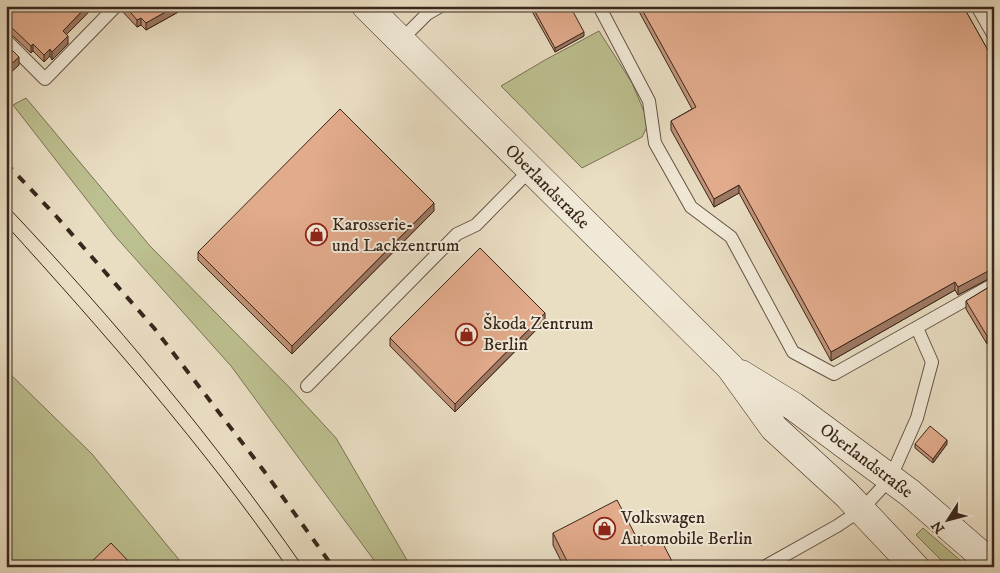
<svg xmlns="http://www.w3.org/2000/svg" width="1000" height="573" font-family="'IM FELL DW Pica',serif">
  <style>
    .green { fill: #bcbf8f; stroke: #7a7256 }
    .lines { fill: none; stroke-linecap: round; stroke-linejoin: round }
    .lane-casing { stroke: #655446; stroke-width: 14 }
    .secondary-casing { stroke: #39261c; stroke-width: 29 }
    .lane { stroke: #f1e9d7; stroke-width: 12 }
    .secondary { stroke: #f1e9d7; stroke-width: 28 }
    .tram { stroke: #39261c; stroke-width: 1 }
    .rail { stroke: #39261c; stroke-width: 4; stroke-dasharray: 9 9; stroke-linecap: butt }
    .wall { fill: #c29378; stroke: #39261c }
    .shaded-wall { fill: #9e7862; stroke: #39261c }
    .building { fill: #e2ab8c; stroke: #39261c }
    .labels { text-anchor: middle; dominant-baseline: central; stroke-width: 4; stroke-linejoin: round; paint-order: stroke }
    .street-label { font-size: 18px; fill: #39261c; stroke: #f1e9d7 }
    .poi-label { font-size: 18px; fill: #39261c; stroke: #f1e9d7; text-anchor: start }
  </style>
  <rect width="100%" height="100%" fill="#e9ddc2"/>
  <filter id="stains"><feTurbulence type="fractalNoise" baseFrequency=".004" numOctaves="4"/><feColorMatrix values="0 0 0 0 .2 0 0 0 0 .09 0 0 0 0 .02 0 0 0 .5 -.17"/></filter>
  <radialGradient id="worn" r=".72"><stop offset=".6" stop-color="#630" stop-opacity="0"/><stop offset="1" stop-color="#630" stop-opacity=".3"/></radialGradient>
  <path class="green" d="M599,31L632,83L649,123L642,137L582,168L501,86L545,60Z
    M26,98L150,246L289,387L336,438L411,567H379L231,366L115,236L13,105Z
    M6,370L92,454L185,567H6Z
    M923,528L968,567H948L916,535Z"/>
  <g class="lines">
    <defs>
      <path id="lane" d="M599,6L649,101L655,143L691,207L731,237L793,352L834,374L994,284
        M977,6L994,36
        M6,40L45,79L116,6
        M400,41L427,14L441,6
        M307,386L457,234L476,225L530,170
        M764,567L837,526L861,510L890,479L917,418L932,362L917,328"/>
      <path id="secondary" d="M366,6L730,367L774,428L846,494L915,567
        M741,374L793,406L910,493L994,566"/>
    </defs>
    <use href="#lane" class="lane-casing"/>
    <use href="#secondary" class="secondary-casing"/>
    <use href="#lane" class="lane"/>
    <use href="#secondary" class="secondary"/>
    <path class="tram" d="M6,205C113,318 214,439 303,567
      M6,225C105,334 203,446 287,567"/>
    <path class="rail" d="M6,163L56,216L154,328L264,471L333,567"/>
  </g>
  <path class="wall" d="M6,6H95L66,34L68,44L52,60L50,56L44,62L33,51L31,53L11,34L6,33Z
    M122,6H189L146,30L141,25L137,27L122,11Z
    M529,6H570L584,36L555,52Z
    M636,6H963L994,61V276L958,295L955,290L831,361L739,193L714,207L671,130V121L692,109Z
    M986,6H994V20Z
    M434,211L292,354L198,260V252Z
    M994,284V340L987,344L966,309V301Z
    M545,321L455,412L390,346V338Z
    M915,444H947L933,463L915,448Z
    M553,533L641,546L675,567H564L553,545Z"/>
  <path class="shaded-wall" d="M87,6H95L63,38V31Z
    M176,6H189L146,30V23Z
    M141,18V25L137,27V20Z
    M584,32V36L555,52V48Z
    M68,36V44L52,60V52Z
    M33,44V51L31,53V46Z
    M50,49V56L44,62V55Z
    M19,57V65L6,77V69Z
    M739,185V193L714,207V199Z
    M434,203V211L292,354V346Z
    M994,267V276L958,295V287Z
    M955,282V290L831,361V352Z
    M545,313V321L455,412V404Z
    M994,332V340L987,344V336Z
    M947,440V444L933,463V459Z"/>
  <path class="building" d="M6,6H87L63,31L68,36L52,52L50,49L44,55L33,44L31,46L11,27L6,26Z
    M125,6H176L146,23L141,18L137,20Z
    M532,6H570L584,32L555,48Z
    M640,6H963L994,61V268L958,287L955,282L831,352L739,185L714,199L671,121L696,107Z
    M6,44L19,57L6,69Z
    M340,109L434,203L292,346L198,252Z
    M480,248L545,313L455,404L390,338Z
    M994,284V332L987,336L966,301Z
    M930,426L947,440L933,459L915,444Z
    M617,500L641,546L659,536L675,567H570L553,533Z
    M111,543L134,567H86Z"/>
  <defs>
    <symbol id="shop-ring" viewBox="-11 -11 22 22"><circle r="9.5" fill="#f1e9d7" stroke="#8f2418" stroke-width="1.5"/><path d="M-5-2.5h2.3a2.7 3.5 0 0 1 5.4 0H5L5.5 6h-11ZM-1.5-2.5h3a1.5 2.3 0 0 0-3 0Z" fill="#8f2418"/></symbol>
  </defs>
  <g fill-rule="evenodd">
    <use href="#shop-ring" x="304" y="222" width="25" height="25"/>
    <use href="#shop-ring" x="454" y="322" width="25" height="25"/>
    <use href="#shop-ring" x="592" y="516" width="25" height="25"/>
  </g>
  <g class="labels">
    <g class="street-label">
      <text transform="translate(547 187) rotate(45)">Oberlandstraße</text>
      <text transform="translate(866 461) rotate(37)">Oberlandstraße</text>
    </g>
    <g class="poi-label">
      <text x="332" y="225">Karosserie-<tspan x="332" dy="21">und Lackzentrum</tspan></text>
      <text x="483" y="324">Škoda Zentrum<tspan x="483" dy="21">Berlin</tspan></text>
      <text x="621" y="518">Volkswagen<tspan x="621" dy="21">Automobile Berlin</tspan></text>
    </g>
  </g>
  <rect width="1000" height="573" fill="none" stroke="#e9ddc2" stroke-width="25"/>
  <rect x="8" y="8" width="985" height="558" fill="none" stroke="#39261c" stroke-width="2.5"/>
  <rect x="12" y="12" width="975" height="548" fill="none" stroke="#39261c"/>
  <g transform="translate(948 520) rotate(234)" stroke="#f1e9d7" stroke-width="4" paint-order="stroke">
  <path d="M0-4L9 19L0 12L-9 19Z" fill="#39261c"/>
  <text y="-8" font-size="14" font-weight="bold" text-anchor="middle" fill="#39261c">N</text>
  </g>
  <rect width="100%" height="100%" filter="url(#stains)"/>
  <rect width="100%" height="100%" fill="url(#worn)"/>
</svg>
